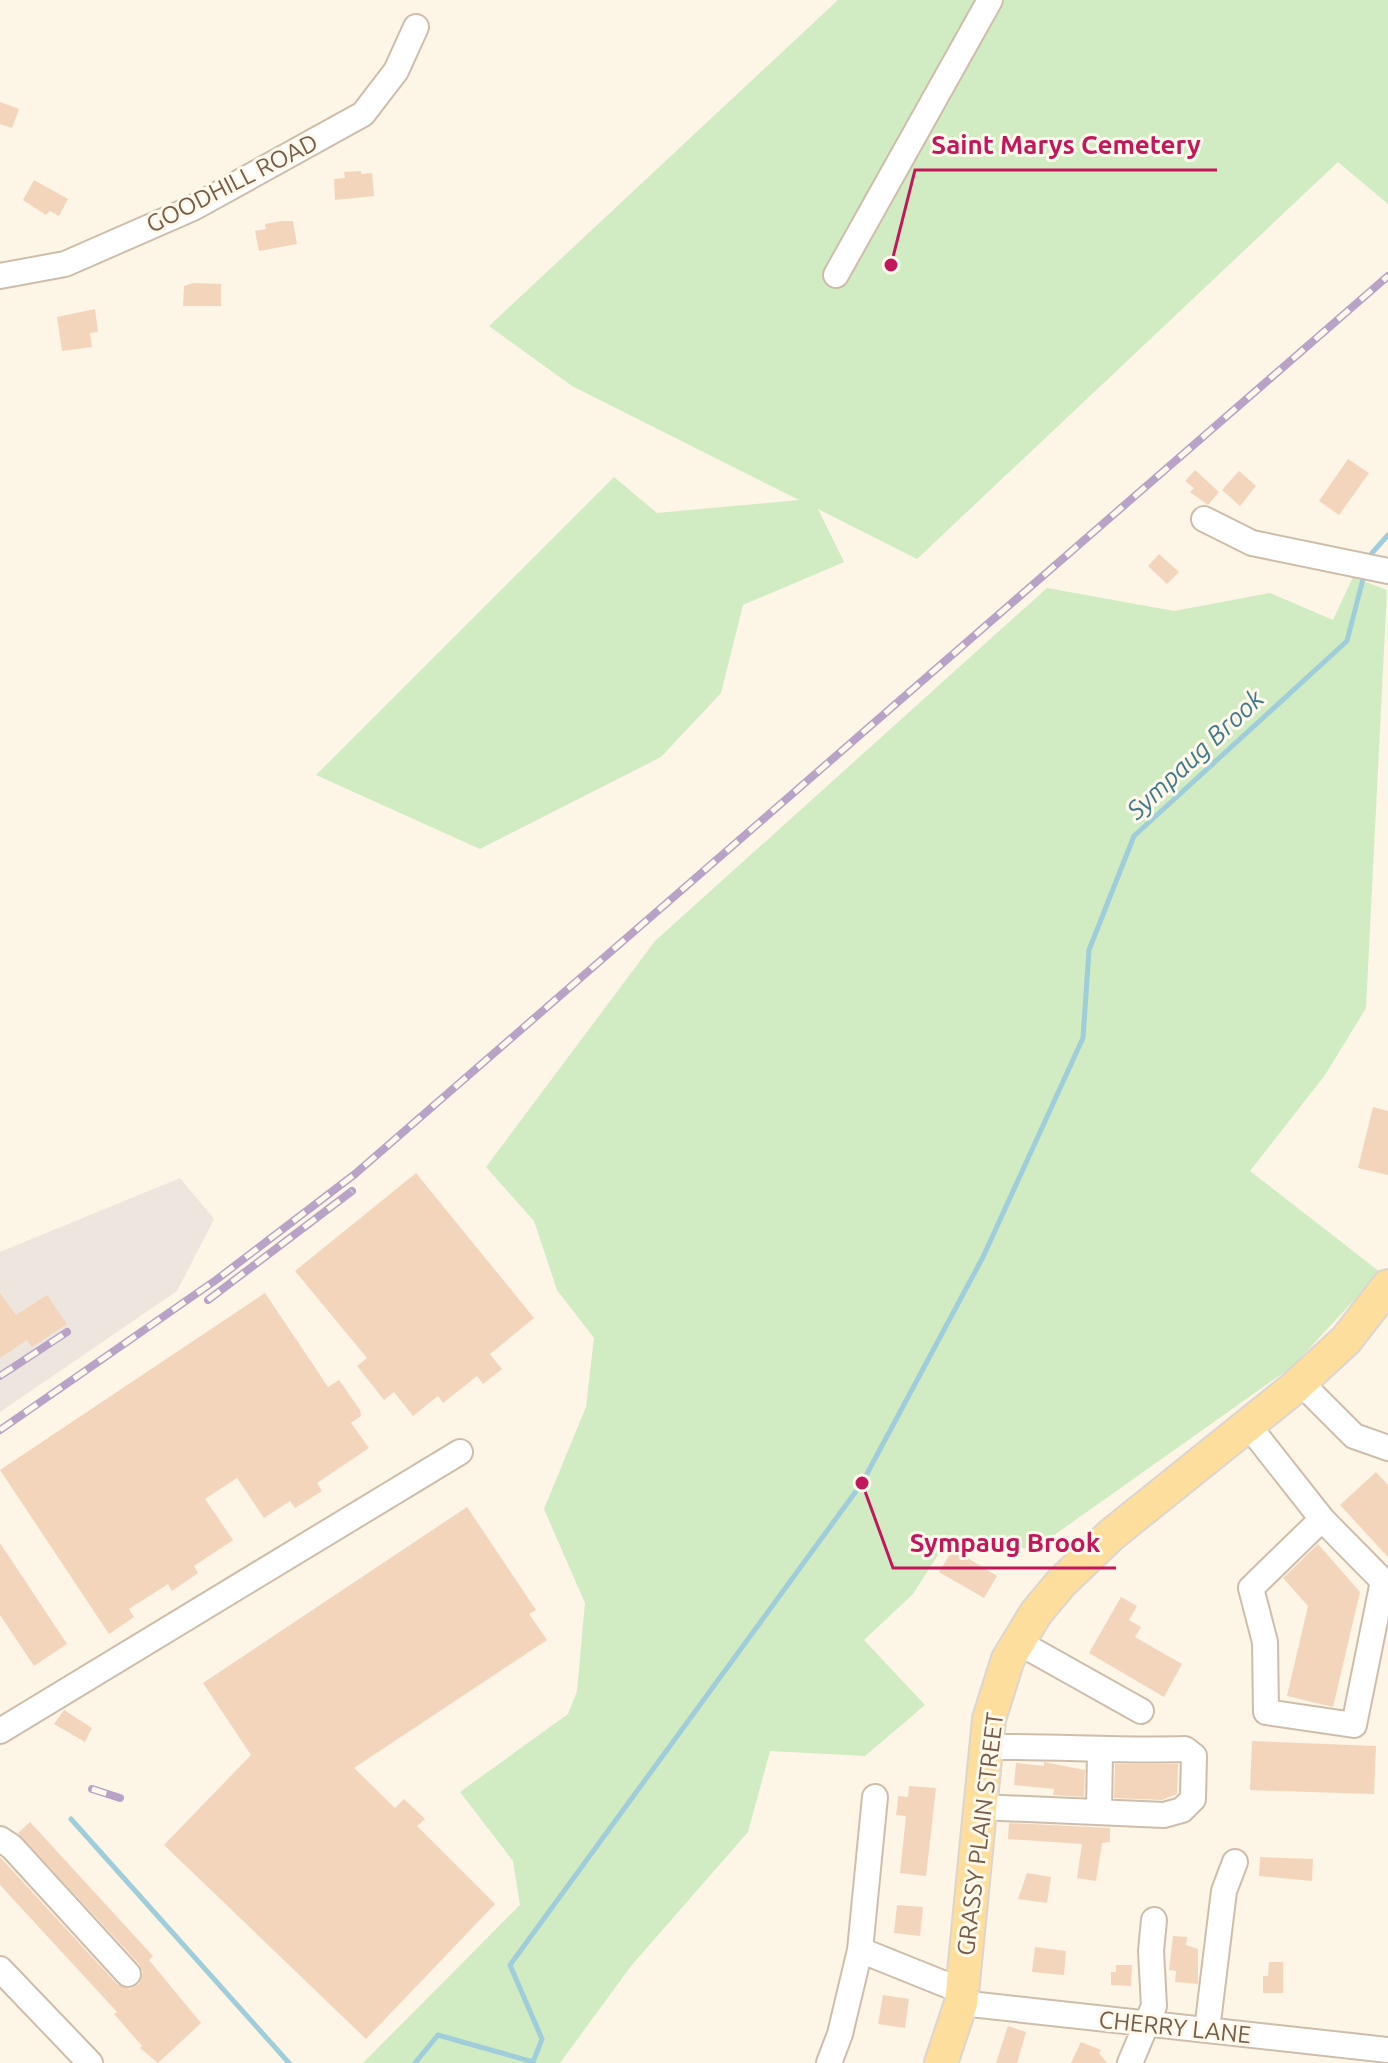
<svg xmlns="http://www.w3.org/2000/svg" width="1388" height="2063" font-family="Ubuntu,sans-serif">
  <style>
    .industrial { fill: #ede6df }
    .green { fill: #d1ebc3 }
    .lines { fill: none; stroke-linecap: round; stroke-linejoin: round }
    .stream { stroke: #9fcdd9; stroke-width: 5 }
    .building { fill: #f3d5bc }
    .minor-casing { stroke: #cfbdab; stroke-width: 28 }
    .major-casing { stroke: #dcd5d0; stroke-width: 36 }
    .minor { stroke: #fff; stroke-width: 24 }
    .major { stroke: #fdde9c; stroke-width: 32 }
    .rail-casing { stroke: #b8a3c7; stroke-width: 8 }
    .rail { stroke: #fff9ec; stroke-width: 5; stroke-dasharray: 15; stroke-linecap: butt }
    .labels { text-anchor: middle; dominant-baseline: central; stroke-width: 6; stroke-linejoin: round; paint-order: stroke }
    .street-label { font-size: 24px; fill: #775c49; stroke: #fff9ec }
    .water-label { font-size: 26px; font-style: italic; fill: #427a8b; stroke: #fff9ec }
    .leader { fill: none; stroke: #c2185b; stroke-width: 3 }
    .callout-dot { fill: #c2185b; stroke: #fff9ec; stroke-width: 3 }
    .callout-label { font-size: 26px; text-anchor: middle; font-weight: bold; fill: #c2185b; stroke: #fff9ec; stroke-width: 6; stroke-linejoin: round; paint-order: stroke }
  </style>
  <rect width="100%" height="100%" fill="#fdf5e5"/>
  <path class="industrial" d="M180,1178L214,1219L177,1291L0,1412V1252Z"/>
  <path class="green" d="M838,0H1388V204L1338,162L917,559L818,509L844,562L743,605L721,693L661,757L480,849L316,775L614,477L657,513L799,500L572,386L489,326Z
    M1353,577L1387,590L1366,1008L1325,1075L1250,1171L1380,1272L1293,1366L1033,1550L950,1536L913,1594L864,1640L925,1705L865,1756L770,1751L748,1832L631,1966L560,2063H363L520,1905L513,1861L460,1792L568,1714L577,1691L585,1603L544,1509L586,1407L594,1338L557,1290L534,1221L486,1167L655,941L1047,588L1174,611L1270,593L1333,620Z"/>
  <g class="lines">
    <path class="stream" d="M1372,553L1388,535
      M71,1819L289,2063
      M415,2063L438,2035L533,2062L542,2039L510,1965L862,1483L983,1257L1083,1038L1089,950L1134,836L1347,641L1363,579"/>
  </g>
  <path class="building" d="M0,102L19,109L12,128L0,124Z
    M361,171V174L372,173L374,196L335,200L334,179L345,178L344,172Z
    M34,180L68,199L59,216L50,211L46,215L23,200Z
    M282,221H293L297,244L259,251L255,231L266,229L265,224Z
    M193,283L221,284V306H183L184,286Z
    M95,309L98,332L90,333L92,347L62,351L57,317Z
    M1348,459L1369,473L1339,515L1319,501Z
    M1195,470L1219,492L1208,505L1190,492L1194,488L1185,481Z
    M1239,471L1256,486L1240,506L1222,490Z
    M1159,554L1179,572L1167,584L1148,566Z
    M1373,1107L1388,1111V1175L1358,1168Z
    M416,1173L534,1318L490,1354L502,1369L483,1384L477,1376L443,1403L438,1396L413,1416L394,1392L384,1400L357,1366L367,1358L295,1271Z
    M0,1293L16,1315L47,1295L67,1324L32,1347L27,1340L0,1358Z
    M265,1293L328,1387L339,1380L360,1410L361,1416L351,1423L369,1448L317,1483L322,1491L295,1508L290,1501L264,1518L237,1478L205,1499L233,1540L194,1566L198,1573L172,1591L168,1584L129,1609L134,1617L109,1634L0,1470Z
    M1376,1472L1388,1485V1557L1340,1505Z
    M467,1507L536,1610L529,1614L547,1640L354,1768L395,1808L404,1799L425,1819L417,1826L495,1904L366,2039L164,1845L251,1755L203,1683Z
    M0,1543L67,1644L34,1666L0,1615Z
    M1318,1544L1360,1592L1333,1707L1287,1696L1308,1606L1283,1578Z
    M953,1549L997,1576L984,1598L939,1572Z
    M1121,1597L1137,1606L1129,1620L1141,1627L1135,1637L1182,1664L1164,1697L1089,1653Z
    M64,1710L92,1728L85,1742L54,1724Z
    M1252,1741L1376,1746L1374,1794L1250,1790Z
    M1044,1762L1085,1770L1084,1797L1053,1795L1054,1789L1014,1785L1016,1763L1044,1766Z
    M1115,1764H1178L1177,1794L1162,1800L1114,1798Z
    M909,1786L936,1788L926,1876L900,1873L906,1816L896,1815L897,1808L898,1796L908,1797Z
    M30,1822L153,1956L149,1960L201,2023L158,2063L140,2048L142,2046L114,2014L117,2012L0,1885V1857L117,1984L130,1989L139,1984L143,1972L139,1964L18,1833Z
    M1009,1823L1110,1828V1842L1102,1843L1096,1881L1077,1878L1082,1844L1008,1839Z
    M1260,1857L1313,1859L1312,1881L1259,1876Z
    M1027,1873L1051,1877L1047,1903L1018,1899Z
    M897,1905L923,1907L920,1936L894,1933Z
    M1173,1936L1187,1937L1186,1945L1198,1949V1984L1175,1982L1176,1971L1169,1970Z
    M1035,1947L1066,1951L1064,1975L1032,1972Z
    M1269,1962H1283V1993H1263V1976H1268Z
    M1116,1965H1132L1131,1986L1111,1985V1972H1116Z
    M883,1995L909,1999L905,2028L878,2024Z
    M1008,2026L1026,2032L1017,2063H996Z
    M1081,2042L1101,2050L1099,2053L1107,2063H1071Z"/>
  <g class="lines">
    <defs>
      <path id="minor" d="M836,275L990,0
        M0,276L65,264L193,208L363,114L396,71L416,27
        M1204,519L1252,543L1388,571
        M1300,1382L1354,1436L1388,1448
        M1248,1425L1322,1519L1383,1581L1354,1725L1266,1712L1265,1642L1251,1588L1322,1519
        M1018,1642L1141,1711
        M0,1731L460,1452
        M979,1807L1164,1815L1182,1810L1193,1799L1194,1756L1185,1749C1118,1751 1052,1746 986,1747
        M1099,1812L1100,1751
        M0,1839L12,1847L128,1974
        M860,1950L875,1797
        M0,1969L90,2063
        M961,2003L1388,2050
        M1207,2030L1224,1891L1235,1862
        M829,2063L840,2034L860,1950L962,1991
        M1130,2063L1154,2006L1151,1951L1154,1920"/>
      <path id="major" d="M941,2063L961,2003L989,1719L1008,1659L1036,1613L1061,1583L1111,1535L1294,1388L1346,1340L1388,1286"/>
    </defs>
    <use href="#minor" class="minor-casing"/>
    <use href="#major" class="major-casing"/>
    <use href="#minor" class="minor"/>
    <use href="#major" class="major"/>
    <defs>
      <path id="rail" d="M208,1300L352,1191
        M0,1376L67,1332
        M0,1430L216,1280L355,1174L1388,276
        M92,1789L120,1798"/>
    </defs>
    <use href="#rail" class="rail-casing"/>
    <use href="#rail" class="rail"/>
  </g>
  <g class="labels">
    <g class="street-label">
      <text transform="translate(232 183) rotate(-27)">GOODHILL ROAD</text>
      <text transform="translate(980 1834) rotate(-83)">GRASSY PLAIN STREET</text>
      <text transform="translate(1175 2027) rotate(6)">CHERRY LANE</text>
    </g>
    <g class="water-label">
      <text transform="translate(1195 754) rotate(-43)">Sympaug Brook</text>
    </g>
  </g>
  <path class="leader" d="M891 265L915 170H1217M862 1483L893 1568H1116"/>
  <g class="callout-dot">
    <circle cx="891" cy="265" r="8"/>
    <circle cx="862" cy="1483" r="8"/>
  </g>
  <g class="callout-label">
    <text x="1066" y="154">Saint Marys Cemetery</text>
    <text x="1005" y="1552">Sympaug Brook</text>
  </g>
</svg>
